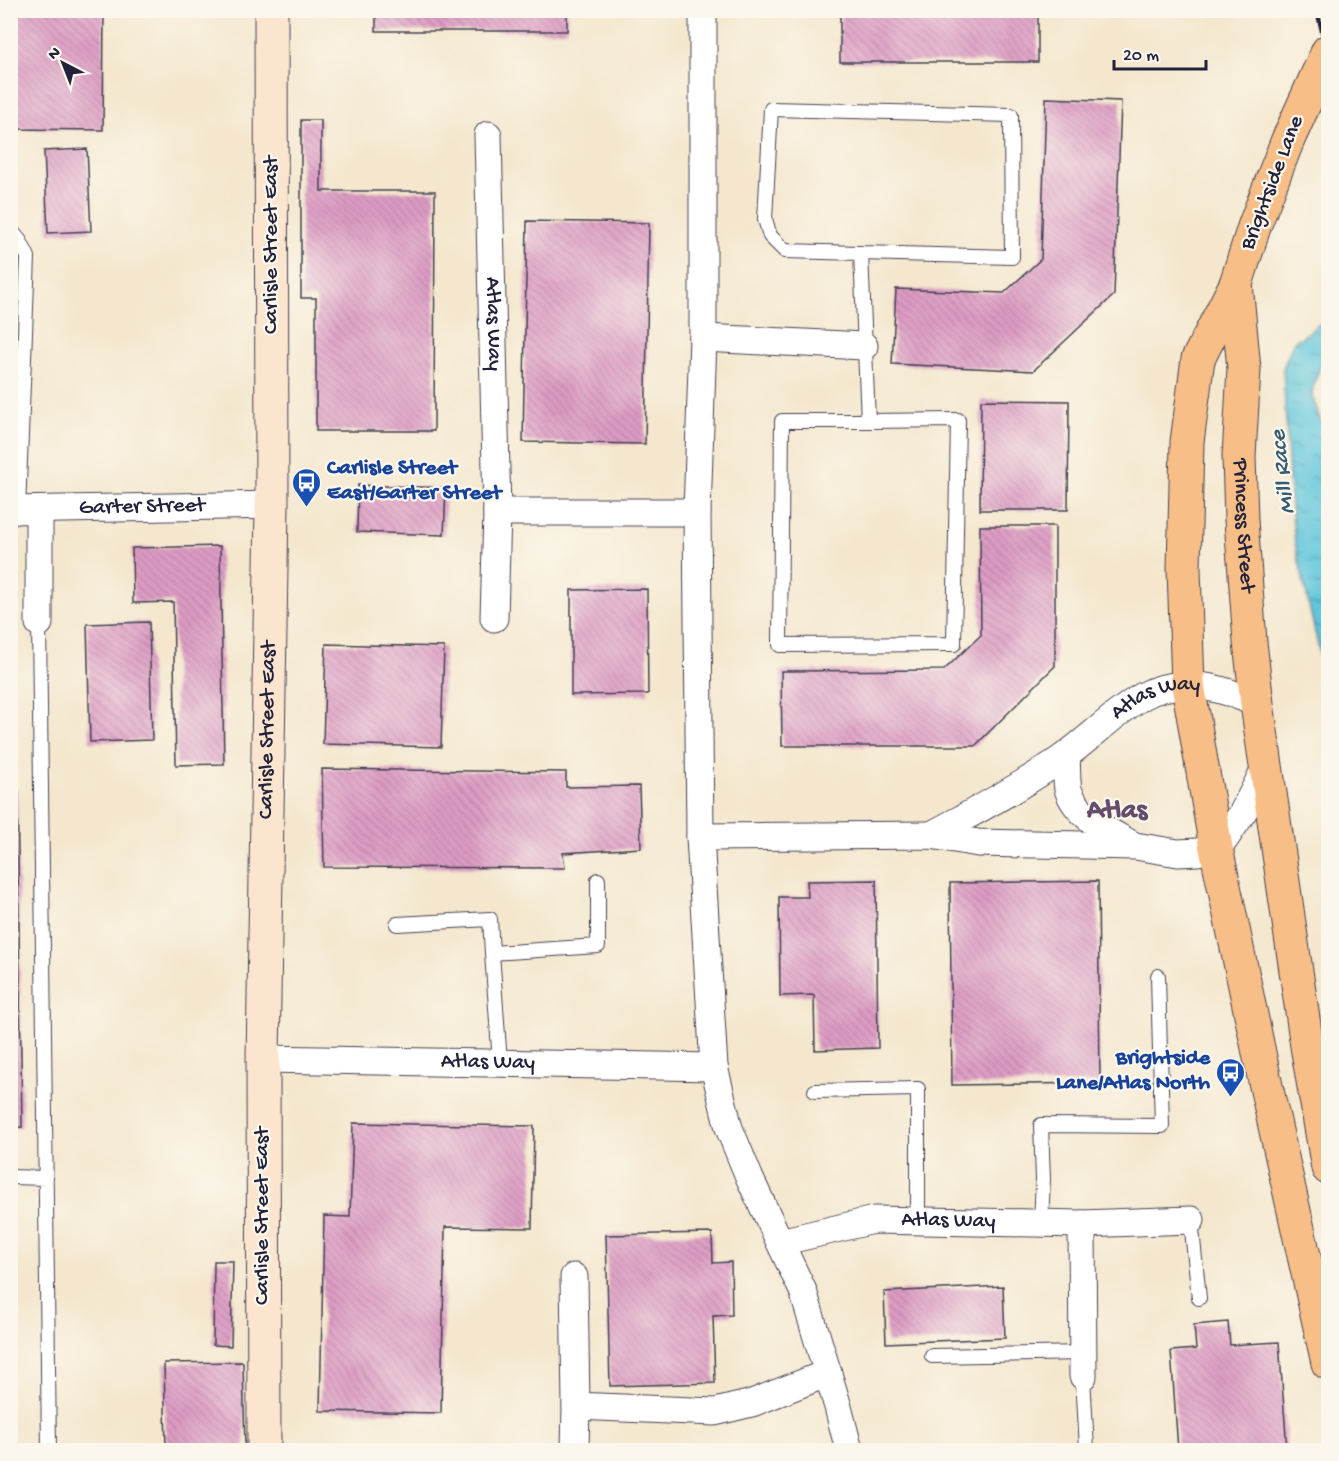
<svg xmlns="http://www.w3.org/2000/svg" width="1339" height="1461" font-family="'Gochi Hand',sans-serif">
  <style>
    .water { fill: url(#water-ripples); stroke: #40748b; stroke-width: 1.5 }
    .building { fill: url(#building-back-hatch) }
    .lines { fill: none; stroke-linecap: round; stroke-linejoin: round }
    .service-casing { stroke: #424051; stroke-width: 16 }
    .minor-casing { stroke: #424051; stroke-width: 29 }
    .secondary-casing { stroke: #424051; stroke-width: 35 }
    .primary-casing { stroke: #424051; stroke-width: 35 }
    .service { stroke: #fff; stroke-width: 14 }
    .minor { stroke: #fff; stroke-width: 27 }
    .secondary { stroke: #fce5cf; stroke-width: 33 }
    .primary { stroke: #f7be87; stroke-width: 33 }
    .rail { stroke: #22223b; stroke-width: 4.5 }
    .labels { text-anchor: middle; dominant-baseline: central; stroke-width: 4.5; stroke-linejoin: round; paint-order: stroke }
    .street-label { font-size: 22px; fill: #22223b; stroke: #fbf7ec }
    .transit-label { font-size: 22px; font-weight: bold; fill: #164399; stroke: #fbf7ec; text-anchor: start }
    .water-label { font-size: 24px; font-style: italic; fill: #375b73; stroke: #fbf7ec }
    .district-label { font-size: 28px; font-weight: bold; fill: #644d6b; stroke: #fbf7ec }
  </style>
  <defs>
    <pattern id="water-ripples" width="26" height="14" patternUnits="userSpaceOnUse" patternTransform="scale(1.5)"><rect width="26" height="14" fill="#5ec6db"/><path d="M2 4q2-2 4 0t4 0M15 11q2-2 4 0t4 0" fill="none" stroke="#4da0b3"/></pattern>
    <pattern id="building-back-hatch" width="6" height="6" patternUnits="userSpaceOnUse" patternTransform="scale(1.5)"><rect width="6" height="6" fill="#de9cc4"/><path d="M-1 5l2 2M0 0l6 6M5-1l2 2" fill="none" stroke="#b47fa0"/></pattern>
  </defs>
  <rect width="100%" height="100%" fill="#fbf7ec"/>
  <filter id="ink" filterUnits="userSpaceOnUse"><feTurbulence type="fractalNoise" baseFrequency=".0167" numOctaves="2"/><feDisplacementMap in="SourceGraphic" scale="12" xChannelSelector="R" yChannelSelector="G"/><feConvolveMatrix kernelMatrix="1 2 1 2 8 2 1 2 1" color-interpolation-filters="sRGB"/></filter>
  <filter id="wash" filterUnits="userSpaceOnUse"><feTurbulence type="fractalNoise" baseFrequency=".008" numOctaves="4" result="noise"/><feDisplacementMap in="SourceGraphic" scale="24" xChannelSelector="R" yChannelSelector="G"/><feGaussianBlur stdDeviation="1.35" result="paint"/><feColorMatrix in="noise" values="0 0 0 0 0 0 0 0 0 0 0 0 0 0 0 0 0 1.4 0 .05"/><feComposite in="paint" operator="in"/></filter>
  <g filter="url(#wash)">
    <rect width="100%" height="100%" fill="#f4e7ce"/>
    <path class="water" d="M1324,323L1328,324V346L1313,386L1312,396L1324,430L1325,440L1320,476L1328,521V690L1295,543L1290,495L1283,368L1294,341L1304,336L1318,325Z"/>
    <g id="blocks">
      <path class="building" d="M13,10H104L103,130L12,129Z
        M376,10H567V31H376Z
        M840,10H1038V62H840Z
        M1046,98L1121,101L1114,295L1033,371L892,364L896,289L1004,293L1041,259Z
        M301,120H321V191H435L434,431H316V298H301Z
        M87,149L91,231L48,233L44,151Z
        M527,221L649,223L645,444L523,442Z
        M10,252H19V345H10Z
        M10,382H12L14,406L10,407Z
        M981,400L1069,401L1068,510H980Z
        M358,485L446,488L444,535L357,532Z
        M980,526H1055V666L975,746H782L781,671L944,670L981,635Z
        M220,546L224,764L176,765L173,602L133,603L132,548Z
        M647,589L648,694L571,695V590Z
        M149,622L152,740L90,742L87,624Z
        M326,644L444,647L441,747L323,744Z
        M322,769L566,772V787L639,786L641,848L563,853L565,868L324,867Z
        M10,789H17L22,1127L10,1128Z
        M876,880L878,1048L815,1050L814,995L780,996L779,897H808L807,881Z
        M1098,881L1100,1083L952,1085L950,883Z
        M353,1123L534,1126L532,1228L445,1227L441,1413L320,1411L324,1216L350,1217Z
        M712,1233L713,1263L731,1262L732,1315L713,1316L715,1383L610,1386L606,1235Z
        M214,1261H233L231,1346L213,1345Z
        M1003,1286L1005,1338L886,1343L884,1292Z
        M1228,1322L1230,1345L1279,1342L1287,1450H1178L1171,1351L1196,1349L1194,1325Z
        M243,1362L245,1450H166L164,1363Z"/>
    </g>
  </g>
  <g filter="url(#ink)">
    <use href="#blocks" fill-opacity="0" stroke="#424051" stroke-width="1.5"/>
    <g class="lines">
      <defs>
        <path id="service" d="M771,109L1011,115L1012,257L785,251L770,236L765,219Z
          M10,229L20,241L28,257L18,510
          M861,253L868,421L958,420L954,644L780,645L782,421H868
          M39,623L49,1450
          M397,924L490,919L492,953
          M500,1063L492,953L598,946V880
          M815,1091L918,1089V1221
          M10,1177L46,1178
          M1191,1220L1199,1298
          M1041,1223L1043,1179L1041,1125L1162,1126L1158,976
          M932,1356L1083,1353
          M1083,1376L1087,1450"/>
        <g id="minor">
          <path d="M703,10V338L697,512L700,837L931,835L978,843L1135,846L1178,853L1197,852L1216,848L1225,839L1243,812L1267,765"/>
          <path id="s1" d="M488,135L497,512"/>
          <path d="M703,338L864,346"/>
          <path id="s2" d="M10,510L272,505"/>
          <path d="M39,510V623"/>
          <path d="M494,618L497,512H697"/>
          <path d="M1066,756C1067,766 1066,779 1068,789C1076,816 1108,831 1131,844"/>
          <path id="s3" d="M931,835C975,812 1018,788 1058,761C1088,741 1112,714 1143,696C1179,676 1223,687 1257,704"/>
          <path d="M700,837L714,1067L729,1128L750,1179L803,1291L838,1407L849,1450"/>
          <path id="s4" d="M263,1059L714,1067"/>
          <path d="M1082,1224L1191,1220"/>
          <path id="s5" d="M780,1242L874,1220L1082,1224L1083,1376"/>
          <path d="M574,1277L576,1406L715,1412L752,1403L828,1373"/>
          <path d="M575,1450L576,1406"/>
        </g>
        <g id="secondary">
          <path id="s6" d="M264,1450L263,1059L272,505L271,10"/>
        </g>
        <g id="primary">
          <path d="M1328,51L1287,142L1255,224L1236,284L1198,359L1187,442L1184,569L1188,685L1216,848L1266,1086L1328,1363"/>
          <path id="s7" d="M1236,284L1244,369L1239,456L1241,520L1250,642L1257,704L1307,1046L1328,1168"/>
        </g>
      </defs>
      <use href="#service" class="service-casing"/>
      <use href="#minor" class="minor-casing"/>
      <use href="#secondary" class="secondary-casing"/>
      <use href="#primary" class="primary-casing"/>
      <use href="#service" class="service"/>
      <use href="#minor" class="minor"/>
      <use href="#secondary" class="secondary"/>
      <use href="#primary" class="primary"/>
      <path class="rail" d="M1317,10L1328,56"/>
    </g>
  </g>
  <defs>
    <symbol id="bus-pin" viewBox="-11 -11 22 30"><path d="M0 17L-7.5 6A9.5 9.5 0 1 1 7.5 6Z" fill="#1a4fb4" stroke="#fbf7ec"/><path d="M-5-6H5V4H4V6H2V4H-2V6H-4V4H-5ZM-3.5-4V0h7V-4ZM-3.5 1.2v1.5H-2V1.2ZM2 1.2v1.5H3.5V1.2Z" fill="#fff"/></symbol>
  </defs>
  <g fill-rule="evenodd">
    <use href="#bus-pin" x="290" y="466" width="33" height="45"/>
    <use href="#bus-pin" x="1214" y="1056" width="33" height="45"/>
  </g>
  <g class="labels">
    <g class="street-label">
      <text transform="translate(1273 183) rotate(-69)">Brightside Lane</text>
      <text transform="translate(272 245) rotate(-90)">Carlisle Street East</text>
      <text stroke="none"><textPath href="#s1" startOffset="189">Atlas Way</textPath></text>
      <text stroke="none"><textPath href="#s2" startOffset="132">Garter Street</textPath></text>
      <text stroke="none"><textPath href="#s7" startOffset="242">Princess Street</textPath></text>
      <text stroke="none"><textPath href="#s3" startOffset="266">Atlas Way</textPath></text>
      <text stroke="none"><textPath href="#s6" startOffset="720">Carlisle Street East</textPath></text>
      <text stroke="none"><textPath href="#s4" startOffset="225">Atlas Way</textPath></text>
      <text transform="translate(263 1216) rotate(-90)">Carlisle Street East</text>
      <text stroke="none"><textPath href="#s5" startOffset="171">Atlas Way</textPath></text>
    </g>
    <g class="transit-label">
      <text x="327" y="469">Carlisle Street<tspan x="327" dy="25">East/Garter Street</tspan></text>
      <text x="1210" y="1059" text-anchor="end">Brightside<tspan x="1210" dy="25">Lane/Atlas North</tspan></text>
    </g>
    <g class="water-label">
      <text transform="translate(1284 472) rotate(-97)">Mill Race</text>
    </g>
    <g class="district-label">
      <text x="1117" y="811">Atlas</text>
    </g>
  </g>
  <rect width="1339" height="1461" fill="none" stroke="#fbf7ec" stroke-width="36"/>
  <g transform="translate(63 63) rotate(318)" stroke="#fbf7ec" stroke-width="4.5" paint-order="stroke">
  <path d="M0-4.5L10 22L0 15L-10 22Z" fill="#22223b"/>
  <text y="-9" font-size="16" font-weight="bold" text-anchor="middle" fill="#22223b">N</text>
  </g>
  <path d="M1114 60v9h92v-9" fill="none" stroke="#22223b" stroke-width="3"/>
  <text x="1123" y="60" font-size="18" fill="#22223b" stroke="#fbf7ec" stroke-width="4.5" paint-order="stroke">20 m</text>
</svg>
